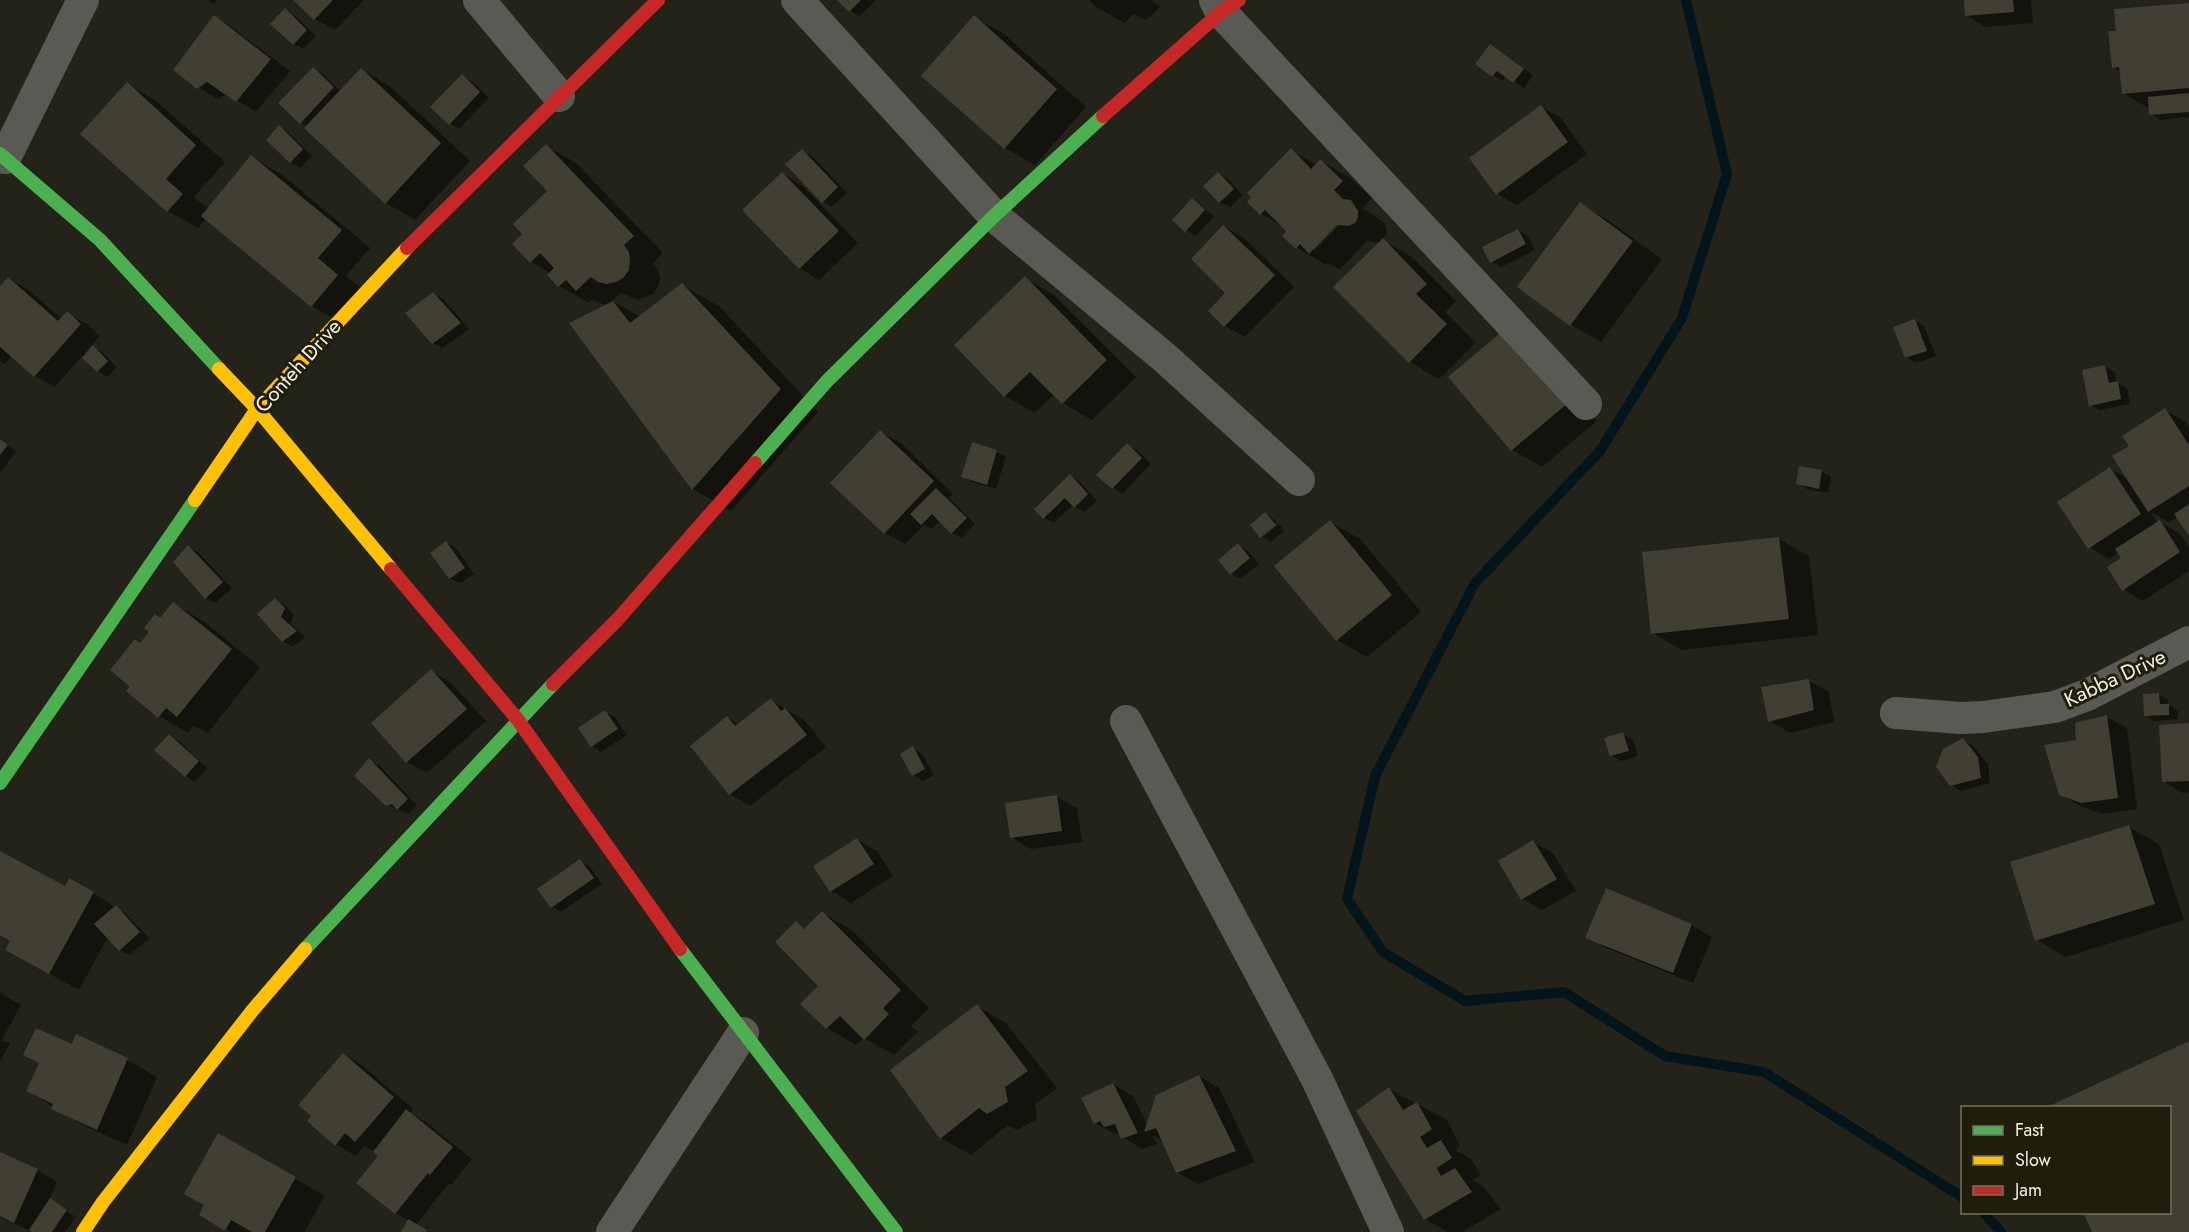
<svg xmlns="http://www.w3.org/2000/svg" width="2189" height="1232" font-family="Jost,sans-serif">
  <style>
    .shadow { fill: #0007; fill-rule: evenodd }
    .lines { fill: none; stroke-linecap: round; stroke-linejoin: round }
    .stream { stroke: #03141b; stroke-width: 10 }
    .building { fill: #403f32 }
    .street { stroke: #5a5a55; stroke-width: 32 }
    .fast { stroke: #4caf50; stroke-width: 14 }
    .slow { stroke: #ffc107; stroke-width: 14 }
    .jam { stroke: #c62828; stroke-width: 14 }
    .labels { text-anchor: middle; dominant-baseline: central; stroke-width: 6; stroke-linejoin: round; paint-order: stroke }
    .street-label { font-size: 21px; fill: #f2f1e5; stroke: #201d0b }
  </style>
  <rect width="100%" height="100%" fill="#242319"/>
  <path class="shadow" d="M207,0H217L214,4Z
    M295,0H364L335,30L315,19Z
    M839,0H876L860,16L850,10Z
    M1089,0H1152L1160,7L1146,20L1134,14L1124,23L1095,6Z
    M1965,0H2031L2033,23L1986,27L1966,15Z
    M2189,4V117L2160,120L2151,114L2150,109L2123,93L2121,72L2113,67L2118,32Z
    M285,10L295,16L316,36L303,49L294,44Z
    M215,17L234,29L290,71L256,112L227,94L218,99L198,87Z
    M974,17L1004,34L1086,107L1035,165L1005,148L923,76Z
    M1490,46L1533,75L1524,88L1506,76L1503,81L1493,75Z
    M313,69L323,74L341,92L362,70L391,87L470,161L415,220L386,203L308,127L301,122Z
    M462,75L471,81L489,98L459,129L450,123Z
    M127,84L156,101L225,162L194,197L208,209L251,157L281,174L370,248L346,276L366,292L341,323L312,306L206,218L198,228L168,211L82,134Z
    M1541,107L1561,118L1587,154L1517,205L1497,194Z
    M279,127L289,133L312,156L300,168L291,162Z
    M546,146L576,163L663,253L653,263L658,270L660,279L658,287L653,294L638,300L621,293L612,301L640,317L682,285L720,307L818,412L731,511L693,489L571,323L606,306L593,299L589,303L559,286L550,273L531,262L524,234L549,191Z
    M1291,150L1317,165L1321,161L1350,178L1372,198L1362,208L1385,223L1387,234L1382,240L1412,257L1456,301L1445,312L1476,342L1439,379L1410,362L1380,243L1367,241L1340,269L1328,263L1326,265L1297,248L1284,227L1261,214L1249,202ZM1341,219L1343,221L1315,250L1313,247Z
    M802,151L812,156L847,193L832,207L823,201Z
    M782,174L802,185L858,243L819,280L800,268Z
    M1218,174L1228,179L1243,195L1230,207L1220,202Z
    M1192,200L1214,216L1196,236L1186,230Z
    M1580,204L1609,221L1662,259L1601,342L1571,325L1519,287Z
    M1224,227L1244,238L1294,287L1245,337L1225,326L1210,311L1227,293Z
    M1518,230L1528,236L1535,250L1501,267L1492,262Z
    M1025,278L1054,295L1136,377L1092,420L1063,403L1054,394L1035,413L1005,396L956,345Z
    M9,279L29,290L62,319L67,313L87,324L100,336L84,353L86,355L94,347L103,353L117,367L107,377L98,371L82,356L55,387L35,376L12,356L5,364L0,361V289Z
    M434,294L443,299L469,329L442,348L433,343Z
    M1915,320L1924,326L1936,356L1916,363L1906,357Z
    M1535,348L1597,421L1542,467L1512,450L1450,378Z
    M2105,367L2115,372L2116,382L2127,388L2130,404L2100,410L2090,405Z
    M2165,410L2185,422L2189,427V533L2178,517L2169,522L2151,512L2158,523L2160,522L2180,534L2189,548V571L2143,601L2123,589V559L2119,552L2109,559L2089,547L2110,469L2130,480L2131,446Z
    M881,432L901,443L953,494L949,498L975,524L962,538L952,533L940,521L932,529L924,525L905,544L885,533L832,483Z
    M0,439L16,451L0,473Z
    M1127,445L1137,450L1151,464L1122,494L1113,488Z
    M996,452L1006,457L996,489L972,482L962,476Z
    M1822,472L1831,477L1828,493L1807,489L1797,483Z
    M1070,476L1080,482L1097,501L1084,512L1073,505L1054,523L1044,518Z
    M1265,513L1277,522L1262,534V537L1252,525Z
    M1330,522L1360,539L1421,612L1367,657L1337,640L1276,567Z
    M1279,524L1284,531L1271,542L1263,537Z
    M1779,539L1809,556L1818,635L1682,650L1652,633Z
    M446,543L456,548L474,574L460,583L450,578Z
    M1238,545L1248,551L1259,564L1240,579L1231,574Z
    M188,547L198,552L232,588L215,603L206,598Z
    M275,600L285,605L294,615L290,623L305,637L293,647L283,641Z
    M174,604L203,621L260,667L208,733L194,726L188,733L159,716L132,687L161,619Z
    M431,671L451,683L486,721L427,773L407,762Z
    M1809,681L1829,692L1834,722L1790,733L1770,721Z
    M2159,694L2168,700L2169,705L2178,711V719L2155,721L2146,715Z
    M771,700L805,721L826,747L750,806L730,794L692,746L728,718L739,725Z
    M605,712L615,717L627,735L601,752L592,746Z
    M2107,717L2127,728L2137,809L2102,814L2080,806L2060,794L2077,741Z
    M2189,725V792L2183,793L2163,781Z
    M1623,734L1633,740L1638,756L1621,761L1611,755Z
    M169,736L179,741L207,768L195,782L186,776Z
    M1963,740L1973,746L1988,764L1990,783L1961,791L1951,785Z
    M913,748L922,754L934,775L923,781L913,775Z
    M369,760L379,765L417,805L408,814L387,805Z
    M1057,797L1077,808L1082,842L1031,849L1011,837Z
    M2129,827L2159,844L2184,920L2066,957L2037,940Z
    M857,840L877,851L893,876L851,903L831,891Z
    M1533,842L1553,853L1576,891L1542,910L1522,899Z
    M0,853L65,889L93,893L125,913L149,938L130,955L120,950L108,937L79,990L37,967L12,941L0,934Z
    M580,861L590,867L602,884L561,912L552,907Z
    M1606,890L1692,925L1712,937L1693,983L1607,948L1587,937Z
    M822,913L852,930L929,1008L911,1026L918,1032L894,1055L864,1038L856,1045L827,1028L820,986L796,923L806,929Z
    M0,993L21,1005L2,1040L10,1044L0,1062Z
    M977,1006L1006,1023L1057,1088L1035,1104L1037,1119L1017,1130L1008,1125L971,1155L941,1138L892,1070Z
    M76,1036L127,1060L157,1077L127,1145L83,1125L28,1091L72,1046Z
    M2189,1043V1232H2093L2170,1212V1108Z
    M343,1054L363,1066L413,1109L410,1113L427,1123L472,1159L451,1185L448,1184L416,1225L428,1232H402L409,1221L396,1213L358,1183L380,1156L375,1152L364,1146L356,1156L336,1144Z
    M1199,1076L1219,1088L1255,1162L1198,1184L1177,1172L1164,1142L1153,1135L1157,1144L1142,1149L1117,1133L1115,1134L1095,1123L1113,1084L1133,1096L1148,1126Z
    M1389,1089L1447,1120L1460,1146L1455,1150L1471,1159L1481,1175L1473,1180L1484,1187L1501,1209L1462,1232H1448L1425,1219L1358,1112Z
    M219,1135L325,1196L304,1232H231L201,1215L206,1205Z
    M0,1154L37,1170L57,1182L49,1200L76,1217L65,1232H33L0,1217Z"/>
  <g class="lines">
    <path class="stream" d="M1686,0L1727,174L1682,318L1600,451L1475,583L1375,776L1347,899L1383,952L1465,1001L1564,992L1665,1056L1764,1072L1962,1197
      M1983,1212L2001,1232"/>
  </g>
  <path class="building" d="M293,0H333L314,20Z
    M837,0H861L849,12Z
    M1964,0H2013L2014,12L1965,16Z
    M2189,3V88L2122,94L2119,67L2112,68L2108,31H2116L2114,9Z
    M285,8L307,30L293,45L270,24Z
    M214,15L271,59L236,102L207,82L197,89L173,70Z
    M974,15L1057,89L1004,149L921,76Z
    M1490,44L1524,69L1513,83L1497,71L1492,77L1475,64Z
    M313,67L334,87L300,124L278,103Z
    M361,68L441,143L385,204L304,128Z
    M462,74L480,92L449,125L430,107Z
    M127,82L196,145L166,179L183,194L167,212L80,134Z
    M2189,93V112L2149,115L2148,97Z
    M1541,105L1568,142L1496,195L1469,158Z
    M279,125L303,149L290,163L266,140Z
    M546,144L634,236L624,245L629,252L630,261L629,270L623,278L616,282L607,284L598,282L591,277L576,291L566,280L558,287L547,275L554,268L540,253L530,263L512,244L522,234L513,224L547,191L523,166Z
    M1291,148L1311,169L1320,159L1343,181L1334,190L1343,199L1351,200L1358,211V217L1355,223L1349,226L1337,225L1309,254L1300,244L1296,249L1282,236L1286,231L1265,210L1260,215L1247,202L1251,197L1247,193Z
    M802,149L838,187L822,203L785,164Z
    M251,155L342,230L318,258L338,275L311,307L201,216Z
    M782,172L839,231L799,269L742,210Z
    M1218,172L1234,189L1219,203L1203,186Z
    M1192,198L1205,210L1185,232L1172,220Z
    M1580,202L1633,241L1570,326L1517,287Z
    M1223,225L1275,275L1224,327L1208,311L1225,293L1191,259Z
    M1518,229L1526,244L1490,263L1482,247Z
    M1383,238L1427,284L1416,294L1447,324L1409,363L1333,287Z
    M1025,276L1107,360L1062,404L1030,372L1004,397L954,345Z
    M8,277L58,321L67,311L81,324L34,377L0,347V286Z
    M682,283L781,389L692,490L569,323L613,301L630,323Z
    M433,292L461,323L432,344L405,313Z
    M1915,319L1927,351L1905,358L1893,327Z
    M1505,329L1568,403L1511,451L1448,377Z
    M93,345L108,361L97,372L82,358Z
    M2105,365L2109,383L2118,381L2121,399L2089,406L2082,370Z
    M2165,408L2189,445V486L2148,512L2112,456L2129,446L2122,436Z
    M880,430L934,481L884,534L830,483Z
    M0,439L8,445L0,455Z
    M972,442L997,450L987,485L961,477Z
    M1127,443L1142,458L1112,489L1096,475Z
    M1799,466L1822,470L1819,489L1796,484Z
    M2110,467L2141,514L2088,549L2057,502Z
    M1070,474L1088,494L1074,508L1065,498L1043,519L1034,509Z
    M936,488L967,518L951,534L932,514L921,525L910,514Z
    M2189,504V536L2174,514Z
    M1265,512L1276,525L1260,538L1250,525Z
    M1330,520L1392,595L1336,641L1274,566Z
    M2160,520L2180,552L2122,591L2107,567L2121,558L2115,549Z
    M1779,537L1789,619L1651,634L1642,552Z
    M446,541L465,568L449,579L430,553Z
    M1238,543L1250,558L1230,575L1218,560Z
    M188,545L223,582L205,599L173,562Z
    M275,598L285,608L281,617L297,631L282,642L257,614Z
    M173,602L232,649L177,717L166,708L158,718L126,691L130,687L110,670L135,639L140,643L149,632L144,628L155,614L160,618Z
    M431,669L467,709L406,763L371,723Z
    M1809,679L1814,710L1768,722L1761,687Z
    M2159,693L2160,704H2169V715L2144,716L2143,694Z
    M771,698L781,711L785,708L807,735L729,795L690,746L727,716L735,726Z
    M605,710L618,729L591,747L578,728Z
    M2107,715L2118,798L2081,803L2059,795L2044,745L2076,740L2075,723Z
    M2189,723V781L2162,782L2159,725Z
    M1623,732L1629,751L1610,756L1604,738Z
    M169,734L199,761L185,777L154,750Z
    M1963,738L1978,757L1981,778L1950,786L1936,767L1943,749Z
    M913,746L925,769L912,776L900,754Z
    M369,758L408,799L397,810L392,804L386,806L354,776Z
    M1057,795L1062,831L1010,838L1005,803Z
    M2129,825L2155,904L2035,941L2010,862Z
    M857,838L874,864L830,892L813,866Z
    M1533,840L1557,879L1521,900L1498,861Z
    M0,851L65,886L69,878L94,892L49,974L5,950L10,941L0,935Z
    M580,859L594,878L551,908L537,889Z
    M1606,888L1692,924L1673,973L1585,938Z
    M116,905L140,932L119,951L94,924Z
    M822,911L901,990L883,1008L889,1014L864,1040L840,1016L826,1029L800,1004L818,986L775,942L796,921L804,929Z
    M977,1004L1028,1071L1005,1087L1008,1102L987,1114L979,1108L940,1139L890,1070Z
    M36,1028L72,1044L76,1034L128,1058L97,1130L51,1109L53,1104L26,1091L39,1063L23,1055Z
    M2189,1041V1232H2092L2083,1212H2170V1108H2045Z
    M343,1053L394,1097L355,1142L345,1133L335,1146L307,1121L311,1116L298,1105Z
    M1199,1075L1236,1151L1176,1173L1156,1128L1144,1132L1156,1095Z
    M1113,1083L1138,1133L1121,1139L1115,1124L1104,1127L1100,1121L1094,1124L1081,1098Z
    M1389,1087L1403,1110L1417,1102L1432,1129L1420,1137L1427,1148L1441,1140L1452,1158L1437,1168L1441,1176L1455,1168L1472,1192L1424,1220L1356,1111Z
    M406,1109L453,1147L430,1175L428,1173L395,1214L356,1183L378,1156L373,1152Z
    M218,1133L296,1177L265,1232H252L231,1220L225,1231L199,1215L204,1205L184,1194Z
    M0,1152L38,1169L14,1223L0,1216Z
    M50,1198L67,1210L52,1232H32L29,1230Z
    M408,1219L427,1230L426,1232H401Z"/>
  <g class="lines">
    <path class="street" d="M479,0L559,96
      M797,0L994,216L1165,358L1299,480
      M1215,0L1221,12L1586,404
      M5,158L83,0
      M1896,713L1961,718L1983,717L2055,707L2087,695L2189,642
      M1126,721L1317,1079L1388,1232
      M612,1232L743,1033"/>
    <path class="fast" d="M0,154L100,240L219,369
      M755,463L827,381L994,216L1103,116
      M0,783L195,500
      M305,949L553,684
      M680,949L896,1232"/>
    <path class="slow" d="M219,369L257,409L391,569
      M195,500L257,409L407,248
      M83,1232L103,1202L252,1011L305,949"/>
    <path class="jam" d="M1103,116L1221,12L1239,0
      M407,248L658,0
      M391,569L518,720L680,949
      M553,684L618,619L755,463"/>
  </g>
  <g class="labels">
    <g class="street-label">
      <text transform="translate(298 366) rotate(-48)">Conteh Drive</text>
      <text transform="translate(2115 678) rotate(-25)">Kabba Drive</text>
    </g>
  </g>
  <rect x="1961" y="1106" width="210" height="108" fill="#201d0b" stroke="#747262" stroke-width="1.5"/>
  <rect x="1973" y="1126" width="30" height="9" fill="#4caf50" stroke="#747262" stroke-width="1.5"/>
  <text x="2015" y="1136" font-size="18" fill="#f2f1e5">Fast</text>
  <rect x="1973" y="1156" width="30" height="9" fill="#ffc107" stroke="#747262" stroke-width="1.5"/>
  <text x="2015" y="1166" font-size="18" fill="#f2f1e5">Slow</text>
  <rect x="1973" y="1186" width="30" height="9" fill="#c62828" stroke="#747262" stroke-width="1.5"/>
  <text x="2015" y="1196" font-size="18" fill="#f2f1e5">Jam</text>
</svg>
